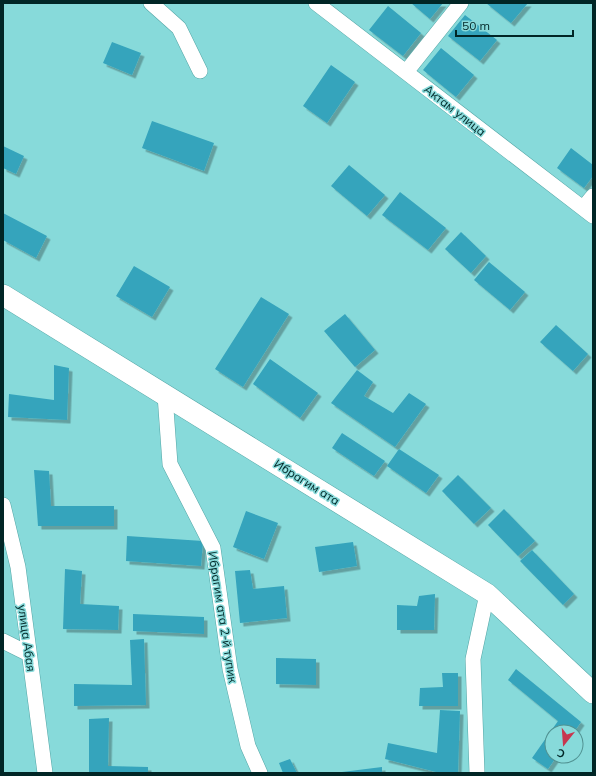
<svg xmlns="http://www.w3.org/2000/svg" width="596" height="776" font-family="Mulish,sans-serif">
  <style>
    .building { fill: #35a4bc; filter: url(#shadow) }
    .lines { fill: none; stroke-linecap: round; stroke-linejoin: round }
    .street-casing { stroke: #52a5a5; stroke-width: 16 }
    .secondary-casing { stroke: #52a5a5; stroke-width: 22 }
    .street { stroke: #fff; stroke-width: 15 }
    .secondary { stroke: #fff; stroke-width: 21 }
    .labels { text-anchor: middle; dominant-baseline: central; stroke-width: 3; stroke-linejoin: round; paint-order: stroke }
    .street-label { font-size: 12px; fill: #012626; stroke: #87dada }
  </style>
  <defs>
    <filter id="shadow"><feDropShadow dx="3.5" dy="3.5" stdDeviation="0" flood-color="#0004"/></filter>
  </defs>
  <rect width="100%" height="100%" fill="#87dada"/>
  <path class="building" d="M411,3H443L430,19Z
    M486,3H528L511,23Z
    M388,6L421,33L403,56L369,30Z
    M465,15L497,40L480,61L448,36Z
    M112,42L141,53L132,75L103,63Z
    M441,48L474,75L456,97L423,70Z
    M331,65L355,82L327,123L303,106Z
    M152,121L214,143L204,171L142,148Z
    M3,146L24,156L16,174L3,168Z
    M571,148L593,165V176L584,188L557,168Z
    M349,165L385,195L367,216L331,186Z
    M400,192L446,228L428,250L382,215Z
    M3,213L47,236L36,258L3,240Z
    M461,232L486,256L471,273L445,249Z
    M489,262L525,292L510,310L474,280Z
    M134,266L170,287L152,317L116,296Z
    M261,297L289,314L243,387L215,369Z
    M345,314L375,350L355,367L324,331Z
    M556,325L588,354L573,371L540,342Z
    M270,359L318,393L300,418L253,384Z
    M54,365L69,368L67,420L8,417L9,394L54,400Z
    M357,370L373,382L364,396L393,413L409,393L426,404L395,447L331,403Z
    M342,433L385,461L374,476L332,448Z
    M399,449L439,475L426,493L387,466Z
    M34,470L49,471L51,506H114V526H38Z
    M458,475L491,508L474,524L442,491Z
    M504,509L535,541L518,556L488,525Z
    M246,511L278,523L264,559L233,547Z
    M127,536L203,541L201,566L126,561Z
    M353,542L357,566L319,572L315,547Z
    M532,550L574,594L563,605L520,561Z
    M65,569L82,571L80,604L119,606L118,630L63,629Z
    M250,570L253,589L284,586L287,618L240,623L235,571Z
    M435,594L434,630H397V605L417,606L419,596Z
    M133,614L204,617V634L133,631Z
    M144,639L146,705L74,706V684L132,685L130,640Z
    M276,658L316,659V685L276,684Z
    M516,669L581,722L574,732H552V756H557L548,769L532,758L558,721L508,680Z
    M442,673H458V706H419L420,688L443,687Z
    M440,710L460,711L458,773H440L385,759L388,743L437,753Z
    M109,718L108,766L148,767V773H89V719Z
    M290,759L297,773H283L279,763Z
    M382,767V773H342V772Z"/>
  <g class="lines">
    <defs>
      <path id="street" d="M151,3L179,28L200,71
        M316,3L593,216
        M406,72L461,3
        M583,208L593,196
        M165,395L170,464L213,548L230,669L248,746L260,773
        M3,505L18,567L45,773
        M3,641L29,654
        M477,773L473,659L487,594"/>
      <path id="secondary" d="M3,295L487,594L593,693"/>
    </defs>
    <use href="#street" class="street-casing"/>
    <use href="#secondary" class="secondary-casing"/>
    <use href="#street" class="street"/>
    <use href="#secondary" class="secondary"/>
  </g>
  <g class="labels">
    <g class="street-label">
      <text transform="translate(455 110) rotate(38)">Актам улица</text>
      <text transform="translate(307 482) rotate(32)">Ибрагим ата</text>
      <text transform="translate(223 617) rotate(81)">Ибрагим ата 2-й тупик</text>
      <text transform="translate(27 638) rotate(82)">улица Абая</text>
    </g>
  </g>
  <rect width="596" height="776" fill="none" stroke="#012626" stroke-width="8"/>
  <g transform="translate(564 744) rotate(197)"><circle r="19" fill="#87dada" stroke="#519292"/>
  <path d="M0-3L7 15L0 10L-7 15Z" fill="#c7374f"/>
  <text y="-6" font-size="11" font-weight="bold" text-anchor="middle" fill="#012626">С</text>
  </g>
  <path d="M456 30v6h117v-6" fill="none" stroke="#012626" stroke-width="2"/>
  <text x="462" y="30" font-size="12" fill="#012626" stroke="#87dada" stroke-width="3" paint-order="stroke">50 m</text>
</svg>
